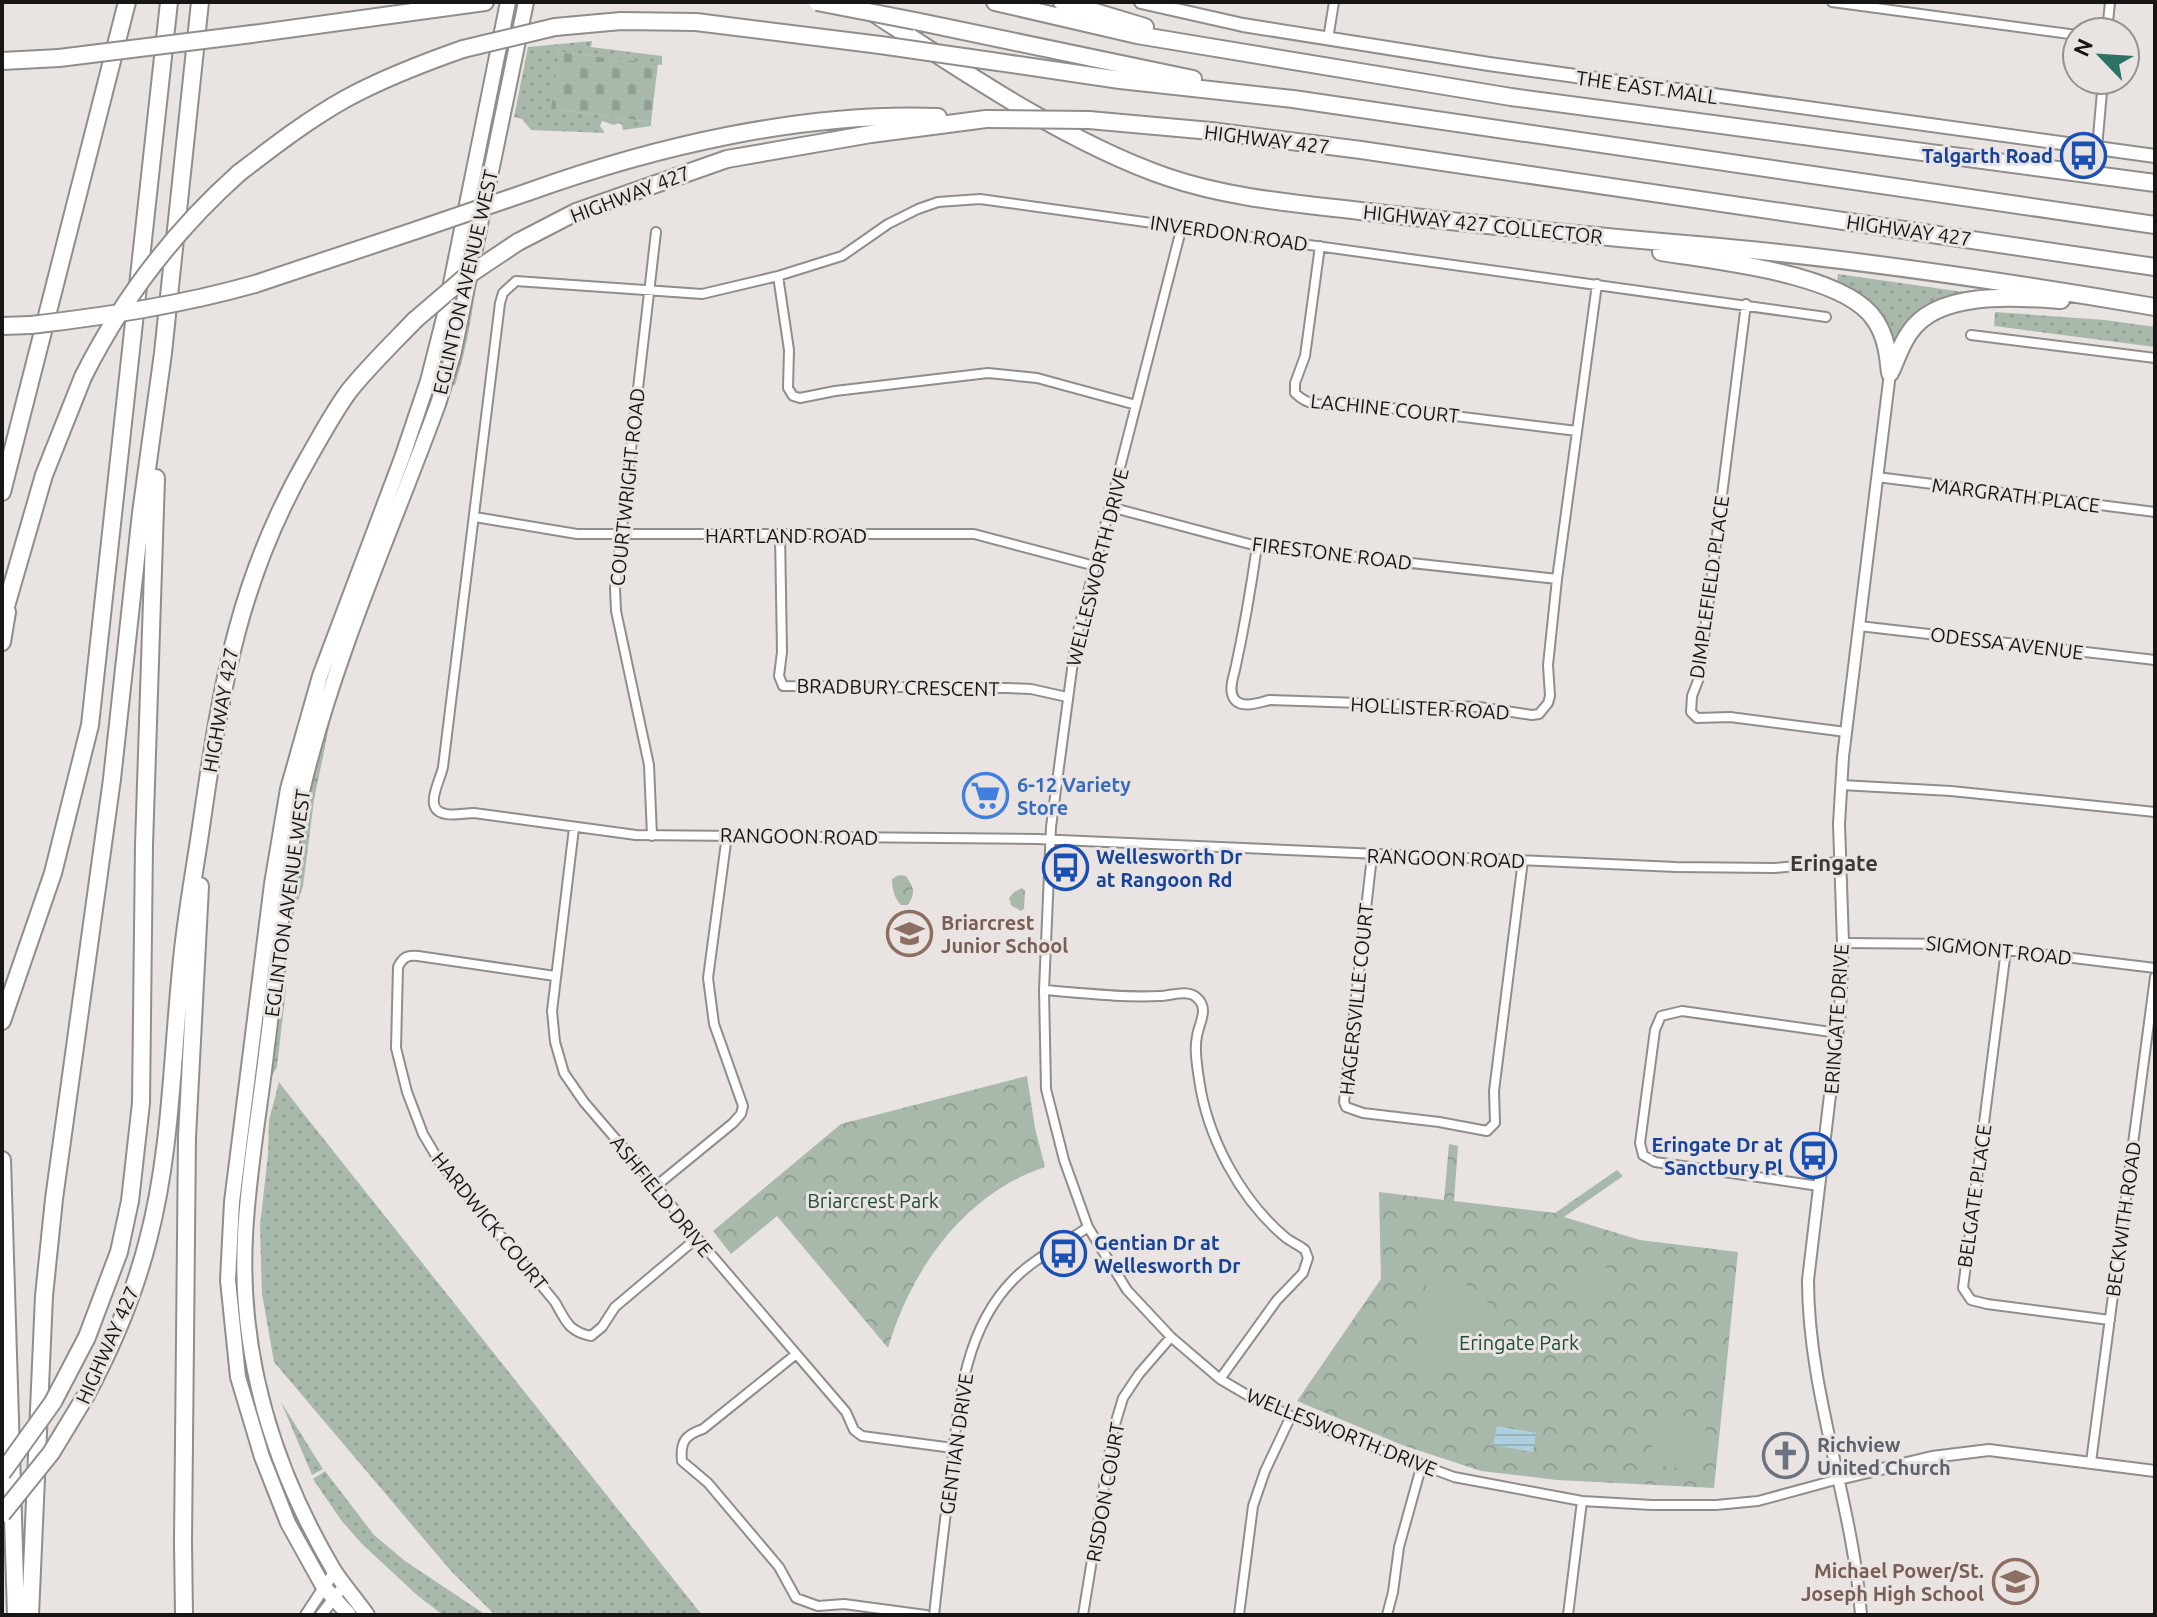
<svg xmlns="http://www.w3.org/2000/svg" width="2157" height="1617" font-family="Ubuntu,sans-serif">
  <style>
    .grass { fill: url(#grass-dots) }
    .cemetery { fill: url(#cemetery-stones) }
    .park { fill: url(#park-crowns) }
    .pitch { fill: #a8b9ac }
    .water { fill: url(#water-rules) }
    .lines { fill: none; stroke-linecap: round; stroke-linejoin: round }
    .minor-casing { stroke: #918d8a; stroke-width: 12 }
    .tertiary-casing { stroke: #918d8a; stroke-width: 14 }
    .secondary-casing { stroke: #918d8a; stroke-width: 16 }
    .primary-casing { stroke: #918d8a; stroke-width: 18 }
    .motorway-casing { stroke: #918d8a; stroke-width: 20 }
    .minor { stroke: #fff; stroke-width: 8 }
    .tertiary { stroke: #fff; stroke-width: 10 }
    .secondary { stroke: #fff; stroke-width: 12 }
    .primary { stroke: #fff; stroke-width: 14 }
    .motorway { stroke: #fff; stroke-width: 16 }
    .motorway-bridge-casing { stroke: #918d8a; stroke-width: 20; stroke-linecap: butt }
    .motorway-bridge { stroke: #fff; stroke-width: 16 }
    .labels { text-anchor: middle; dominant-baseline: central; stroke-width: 6; stroke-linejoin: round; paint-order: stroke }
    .street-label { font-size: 20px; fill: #171615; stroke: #e9e4e1 }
    .transit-label { font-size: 20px; font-weight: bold; fill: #164399; stroke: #e9e4e1; text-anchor: end }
    .shop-label { font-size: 20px; font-weight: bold; fill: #366cbe; stroke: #e9e4e1; text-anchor: start }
    .education-label { font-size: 20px; font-weight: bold; fill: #785e54; stroke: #e9e4e1; text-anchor: start }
    .park-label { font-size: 20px; fill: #1e4d31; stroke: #e9e4e1 }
    .worship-label { font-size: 20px; font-weight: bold; fill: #5b616d; stroke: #e9e4e1; text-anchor: start }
    .neighbourhood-label { font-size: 22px; font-weight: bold; fill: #3d3936; stroke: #e9e4e1 }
  </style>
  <defs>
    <pattern id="grass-dots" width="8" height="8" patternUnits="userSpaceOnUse" patternTransform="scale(2)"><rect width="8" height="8" fill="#a8b9ac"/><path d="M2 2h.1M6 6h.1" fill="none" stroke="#909e93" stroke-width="1.8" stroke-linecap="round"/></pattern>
    <pattern id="cemetery-stones" width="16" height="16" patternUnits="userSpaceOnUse" patternTransform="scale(2)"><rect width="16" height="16" fill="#a8b9ac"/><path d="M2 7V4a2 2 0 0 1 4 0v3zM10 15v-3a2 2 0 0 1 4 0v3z" fill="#909e93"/></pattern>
    <pattern id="park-crowns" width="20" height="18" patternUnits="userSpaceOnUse" patternTransform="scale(2)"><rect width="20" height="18" fill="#a8b9ac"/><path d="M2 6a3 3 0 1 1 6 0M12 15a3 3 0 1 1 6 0" fill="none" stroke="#909e93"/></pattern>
    <pattern id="water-rules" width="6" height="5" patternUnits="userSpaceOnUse" patternTransform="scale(2)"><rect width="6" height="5" fill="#aecfde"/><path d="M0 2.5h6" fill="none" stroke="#95b1be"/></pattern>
  </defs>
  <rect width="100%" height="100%" fill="#e9e4e1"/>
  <path class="grass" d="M592,41L591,47L662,56V65L559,52L552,109L651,122V126L623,130L622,125L619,123L614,125L602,121L600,126L605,133L531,130L522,119L514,117L528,47Z
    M1838,274L1977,294L1899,340L1889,339L1860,297L1837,281Z
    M475,291C471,323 465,354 455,385L448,387L471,293Z
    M1995,312L2105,320L2155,327V347L1994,326Z
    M337,688L314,800L303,886L287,934L286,989L277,1067L270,1079L295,860L307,791Z
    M279,1082L303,1113L702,1615H495L451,1571L274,1362L262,1294L260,1226L268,1154L269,1120Z
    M281,1402L323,1469L312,1475Z
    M325,1471L374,1535L405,1561L486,1615H443L418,1596L361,1543L341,1520L313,1479Z"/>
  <path class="cemetery" d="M559,52L658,64L651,122L551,109Z"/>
  <path class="park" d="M899,875L906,876C914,888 916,892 908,905H901C894,898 892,888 892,879Z
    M1022,888L1025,891L1024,909L1021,911L1011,905L1009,898L1014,892Z
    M1027,1076L1035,1128L1045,1167C964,1194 911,1270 888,1348L777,1216L731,1254L713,1231L841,1124Z
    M1449,1144L1458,1146L1454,1201L1555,1213L1617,1170L1623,1176L1564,1217L1640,1240L1738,1252L1714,1488L1557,1480L1481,1471L1402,1445L1297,1401L1381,1279L1379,1192L1444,1200Z"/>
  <path class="pitch" d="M1590,1258C1602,1268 1619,1268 1623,1285C1614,1303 1599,1310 1582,1296L1580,1284Z
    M1429,1268C1482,1284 1513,1321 1520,1375L1418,1368L1414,1364Z
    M1680,1415L1706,1421L1703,1466L1694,1469L1655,1465C1649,1439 1651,1423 1680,1415Z"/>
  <path class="water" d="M1497,1426L1536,1433L1533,1452L1493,1445Z"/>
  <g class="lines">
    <defs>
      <path id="minor" d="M1832,2L2077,35
        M2107,32L2110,2
        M1328,39L1334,2
        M2097,148L2103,80
        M1182,226L1076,639L1051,827L1044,990L1046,1089L1064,1160L1088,1227L1127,1290L1171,1337L1220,1379L1254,1399L1291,1416L1454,1477L1582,1501L1652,1505H1716L1758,1501L1839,1479
        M1320,246L1305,356L1295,383V393C1309,407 1323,406 1341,402L1577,431
        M778,276L789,350L788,388L793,396L800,398L835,391L988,373L1037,378L1136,405
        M1746,304L1699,678L1692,696L1691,712L1697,718L1730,717L1846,732
        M1826,317L980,199L938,202L918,209L888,224L842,256L778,276L702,294L516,281L503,293L500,303L443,767C440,782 422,810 446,814C455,816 465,813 474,813L636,835L1037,839L1676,867L1775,868L1838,862
        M1971,335L2155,358
        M1877,477L2155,512
        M1110,507L1257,546L1557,579
        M475,517L577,534H974L1095,566
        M780,535L782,652L779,676L783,686L1007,688L1031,689L1067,697
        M1257,546C1251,588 1244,629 1235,670C1233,678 1228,692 1235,700C1243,709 1260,702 1270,700L1479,707L1532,715L1539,714L1548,703L1550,696L1548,665L1557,579L1597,284
        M1859,626L2155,660
        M1841,785L1951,791L2155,812
        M574,828L552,1011L555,1042L564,1073L584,1102L656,1186L697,1238L846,1412L854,1430L862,1436L953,1448
        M652,836L649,765L616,611L615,588L656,232
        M1372,856L1344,1102L1346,1107L1363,1113L1439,1122L1487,1131L1495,1123L1494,1091L1523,860
        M1843,943L1958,944L2155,968
        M2006,950L1963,1288L1971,1300L1987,1304L2110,1320
        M555,976L418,956C407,955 403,957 398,967L396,1048L407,1092L423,1134L439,1161L555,1302C566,1321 568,1331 591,1336L602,1327L615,1307L697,1238
        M1044,990C1082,993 1122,998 1160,996C1170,996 1187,989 1196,997C1210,1008 1199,1023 1197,1036C1194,1050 1197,1065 1199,1079C1207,1137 1240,1199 1285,1237C1291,1242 1299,1245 1305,1250L1308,1258L1303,1273L1277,1300L1220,1379
        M656,1186L733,1123L741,1114L743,1106L714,1024L708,978L727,835
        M1819,1186L1655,1162L1643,1155L1640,1143L1655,1030L1661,1016L1682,1011L1838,1033
        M795,1355L703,1429C685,1435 680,1442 682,1461L708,1483L779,1567L796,1598L818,1606L844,1604L926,1615
        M2091,1462L2155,977
        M934,1615C939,1570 944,1526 950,1481C958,1412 961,1333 1013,1280C1034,1258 1063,1245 1088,1227
        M1083,1615L1113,1431L1123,1398L1139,1374L1171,1337
        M1239,1615L1253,1506L1265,1471L1291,1416
        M1387,1615L1393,1592L1399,1547L1422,1464
        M1568,1615L1582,1501"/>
      <path id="tertiary" d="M1839,1479L1932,1457L1989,1450L2155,1471
        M306,1615L335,1571
        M321,1615L345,1584
        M1861,1615C1853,1502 1808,1394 1808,1280L1840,1011L1843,943L1839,824L1843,757L1890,373"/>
      <path id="secondary" d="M1141,2L1243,25L1489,64L2155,156"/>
      <path id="primary" d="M349,1615L323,1586L288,1523L262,1457L238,1377L228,1280L232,1202L272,884L288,789L320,676L402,458L428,381L444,318L508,2
        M367,1615C356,1599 343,1585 333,1569C273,1467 239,1354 245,1236C248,1172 260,1109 267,1046C279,956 283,863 306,775C338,648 393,527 438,404L453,355L526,2"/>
      <path id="motorway" d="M995,2L1137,35L1511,97L2155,183
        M1062,2L1145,27
        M875,14C962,71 1068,143 1167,177C1234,200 1307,204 1377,213C1484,225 1590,236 1697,245C1851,258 2003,281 2155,307
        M915,21L1193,79
        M555,27L621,21L696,22L880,45
        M252,34L485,2
        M2,61L59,58
        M991,61L1120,80L1293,99L2155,225
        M1089,120L1211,131L1361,150L2155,267
        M239,173C274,146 309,119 347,98C384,78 423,63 463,49
        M528,192C656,146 802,112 938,117
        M518,242L576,212L727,159L871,134L986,119
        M1661,252C1714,261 1845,273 1875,320C1886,336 1888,354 1890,373
        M255,284L417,230
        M2,326L31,325
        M1891,371C1897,358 1901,344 1910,332C1938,290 2017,297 2061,300
        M2,492L127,2
        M2,620L44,475L83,377
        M2,642L7,612
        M2,1021L53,873L90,725L169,2
        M2,1160L16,1615
        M87,1337L119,1252L130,1201L141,1103L144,845L156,478
        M85,1397C112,1347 134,1295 148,1240C171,1153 172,1059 181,970C185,920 195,870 202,820C222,682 239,576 311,453C323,432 335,410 349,391C369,366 393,343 415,320
        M30,1615L44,1296L54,1199L112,779L141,513L163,353L200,2
        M184,1615L183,1542L187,1137L200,886"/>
    </defs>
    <use href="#minor" class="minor-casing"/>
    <use href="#tertiary" class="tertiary-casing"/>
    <use href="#secondary" class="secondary-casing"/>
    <use href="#primary" class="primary-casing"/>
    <use href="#motorway" class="motorway-casing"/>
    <use href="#minor" class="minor"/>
    <use href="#tertiary" class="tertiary"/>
    <use href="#secondary" class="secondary"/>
    <use href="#primary" class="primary"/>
    <use href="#motorway" class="motorway"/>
    <defs>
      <path id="motorway-bridge" d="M817,2L915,21
        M880,45L991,61
        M463,49L555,27
        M59,58L252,34
        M986,119L1089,120
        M417,230L528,192
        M415,320L464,278L518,242
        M31,325C107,316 181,305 255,284
        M83,377C122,299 174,231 239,173
        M2,1473L53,1402L87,1337
        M2,1514L51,1453L85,1397"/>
    </defs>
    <use href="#motorway-bridge" class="motorway-bridge-casing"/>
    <use href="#motorway-bridge" class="motorway-bridge"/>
  </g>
  <defs>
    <symbol id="bus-ring" viewBox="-11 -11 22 22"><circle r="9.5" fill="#e9e4e1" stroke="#1a4fb4" stroke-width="1.5"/><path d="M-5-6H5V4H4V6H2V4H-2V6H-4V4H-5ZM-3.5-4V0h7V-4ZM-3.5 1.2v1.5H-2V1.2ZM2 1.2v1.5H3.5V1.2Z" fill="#1a4fb4"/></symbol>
    <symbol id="supermarket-ring" viewBox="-11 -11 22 22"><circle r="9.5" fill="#e9e4e1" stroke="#3f7fe0" stroke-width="1.5"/><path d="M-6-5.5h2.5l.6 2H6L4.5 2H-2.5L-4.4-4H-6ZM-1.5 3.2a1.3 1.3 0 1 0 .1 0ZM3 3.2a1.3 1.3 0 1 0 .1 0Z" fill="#3f7fe0"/></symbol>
    <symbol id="school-ring" viewBox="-11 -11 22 22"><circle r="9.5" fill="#e9e4e1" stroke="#8d6e63" stroke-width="1.5"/><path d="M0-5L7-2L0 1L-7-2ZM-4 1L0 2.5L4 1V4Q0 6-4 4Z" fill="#8d6e63"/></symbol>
    <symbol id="church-ring" viewBox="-11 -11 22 22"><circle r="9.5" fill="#e9e4e1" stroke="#6b7280" stroke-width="1.5"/><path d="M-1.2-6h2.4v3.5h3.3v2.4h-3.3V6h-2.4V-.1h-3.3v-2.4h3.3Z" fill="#6b7280"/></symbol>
  </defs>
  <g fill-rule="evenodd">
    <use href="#bus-ring" x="2058" y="130" width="51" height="51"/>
    <use href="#supermarket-ring" x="960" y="770" width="51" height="51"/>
    <use href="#bus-ring" x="1040" y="842" width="51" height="51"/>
    <use href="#school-ring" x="884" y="908" width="51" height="51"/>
    <use href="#bus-ring" x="1788" y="1130" width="51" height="51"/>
    <use href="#bus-ring" x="1038" y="1228" width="51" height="51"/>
    <use href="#church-ring" x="1760" y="1430" width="51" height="51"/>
    <use href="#school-ring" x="1990" y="1556" width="51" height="51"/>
  </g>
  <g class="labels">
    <g class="street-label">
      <text transform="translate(1647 87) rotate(8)">THE EAST MALL</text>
      <text transform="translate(1267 139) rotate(7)">HIGHWAY 427</text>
      <text transform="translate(630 194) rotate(-21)">HIGHWAY 427</text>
      <text transform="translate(1483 224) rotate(6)">HIGHWAY 427 COLLECTOR</text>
      <text transform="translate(1909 230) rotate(8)">HIGHWAY 427</text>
      <text transform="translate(1229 233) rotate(8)">INVERDON ROAD</text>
      <text transform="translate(465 282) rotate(-77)">EGLINTON AVENUE WEST</text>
      <text transform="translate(1385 408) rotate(6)">LACHINE COURT</text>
      <text transform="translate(627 487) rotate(-84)">COURTWRIGHT ROAD</text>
      <text transform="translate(2016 495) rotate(7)">MARGRATH PLACE</text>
      <text x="786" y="535">HARTLAND ROAD</text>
      <text transform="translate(1332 553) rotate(7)">FIRESTONE ROAD</text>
      <text transform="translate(1097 567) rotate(-76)">WELLESWORTH DRIVE</text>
      <text transform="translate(1709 587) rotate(-82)">DIMPLEFIELD PLACE</text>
      <text transform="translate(2007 643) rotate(7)">ODESSA AVENUE</text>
      <text transform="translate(898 687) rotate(1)">BRADBURY CRESCENT</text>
      <text transform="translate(1430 708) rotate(3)">HOLLISTER ROAD</text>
      <text transform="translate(220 710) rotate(-80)">HIGHWAY 427</text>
      <text transform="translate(799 836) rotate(1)">RANGOON ROAD</text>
      <text transform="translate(1446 858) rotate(2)">RANGOON ROAD</text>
      <text transform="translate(287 903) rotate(-82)">EGLINTON AVENUE WEST</text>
      <text transform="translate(1999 950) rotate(6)">SIGMONT ROAD</text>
      <text transform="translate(1356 999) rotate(-84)">HAGERSVILLE COURT</text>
      <text transform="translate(1836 1019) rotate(-86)">ERINGATE DRIVE</text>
      <text transform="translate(662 1196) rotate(51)">ASHFIELD DRIVE</text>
      <text transform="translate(1974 1196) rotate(-82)">BELGATE PLACE</text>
      <text transform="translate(2123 1219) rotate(-82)">BECKWITH ROAD</text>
      <text transform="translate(490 1221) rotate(51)">HARDWICK COURT</text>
      <text transform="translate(107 1345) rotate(-66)">HIGHWAY 427</text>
      <text transform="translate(1342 1432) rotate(22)">WELLESWORTH DRIVE</text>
      <text transform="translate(956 1444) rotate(-82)">GENTIAN DRIVE</text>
      <text transform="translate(1105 1492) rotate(-80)">RISDON COURT</text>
    </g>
    <g class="transit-label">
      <text x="2053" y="155">Talgarth Road</text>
      <text x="1096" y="856" text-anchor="start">Wellesworth Dr<tspan x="1096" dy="23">at Rangoon Rd</tspan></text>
      <text x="1783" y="1144">Eringate Dr at<tspan x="1783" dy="23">Sanctbury Pl</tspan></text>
      <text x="1094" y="1242" text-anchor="start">Gentian Dr at<tspan x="1094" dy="23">Wellesworth Dr</tspan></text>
    </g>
    <g class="shop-label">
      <text x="1017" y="784">6-12 Variety<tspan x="1017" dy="23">Store</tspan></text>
    </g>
    <g class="education-label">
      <text x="941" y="922">Briarcrest<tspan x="941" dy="23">Junior School</tspan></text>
      <text x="1984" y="1570" text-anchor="end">Michael Power/St.<tspan x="1984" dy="23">Joseph High School</tspan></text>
    </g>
    <g class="park-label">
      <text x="873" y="1200">Briarcrest Park</text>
      <text x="1519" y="1342">Eringate Park</text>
    </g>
    <g class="worship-label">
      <text x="1817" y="1444">Richview<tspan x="1817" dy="23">United Church</tspan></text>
    </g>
    <g class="neighbourhood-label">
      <text x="1834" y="862">Eringate</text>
    </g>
  </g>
  <rect width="2157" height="1617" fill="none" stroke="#171615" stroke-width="8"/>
  <g transform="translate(2101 56) rotate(295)"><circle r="38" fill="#e9e4e1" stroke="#95928f" stroke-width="2"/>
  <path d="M0-6L14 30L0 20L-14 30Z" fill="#2b7267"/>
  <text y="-12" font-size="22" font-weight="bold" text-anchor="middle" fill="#171615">N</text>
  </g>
</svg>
